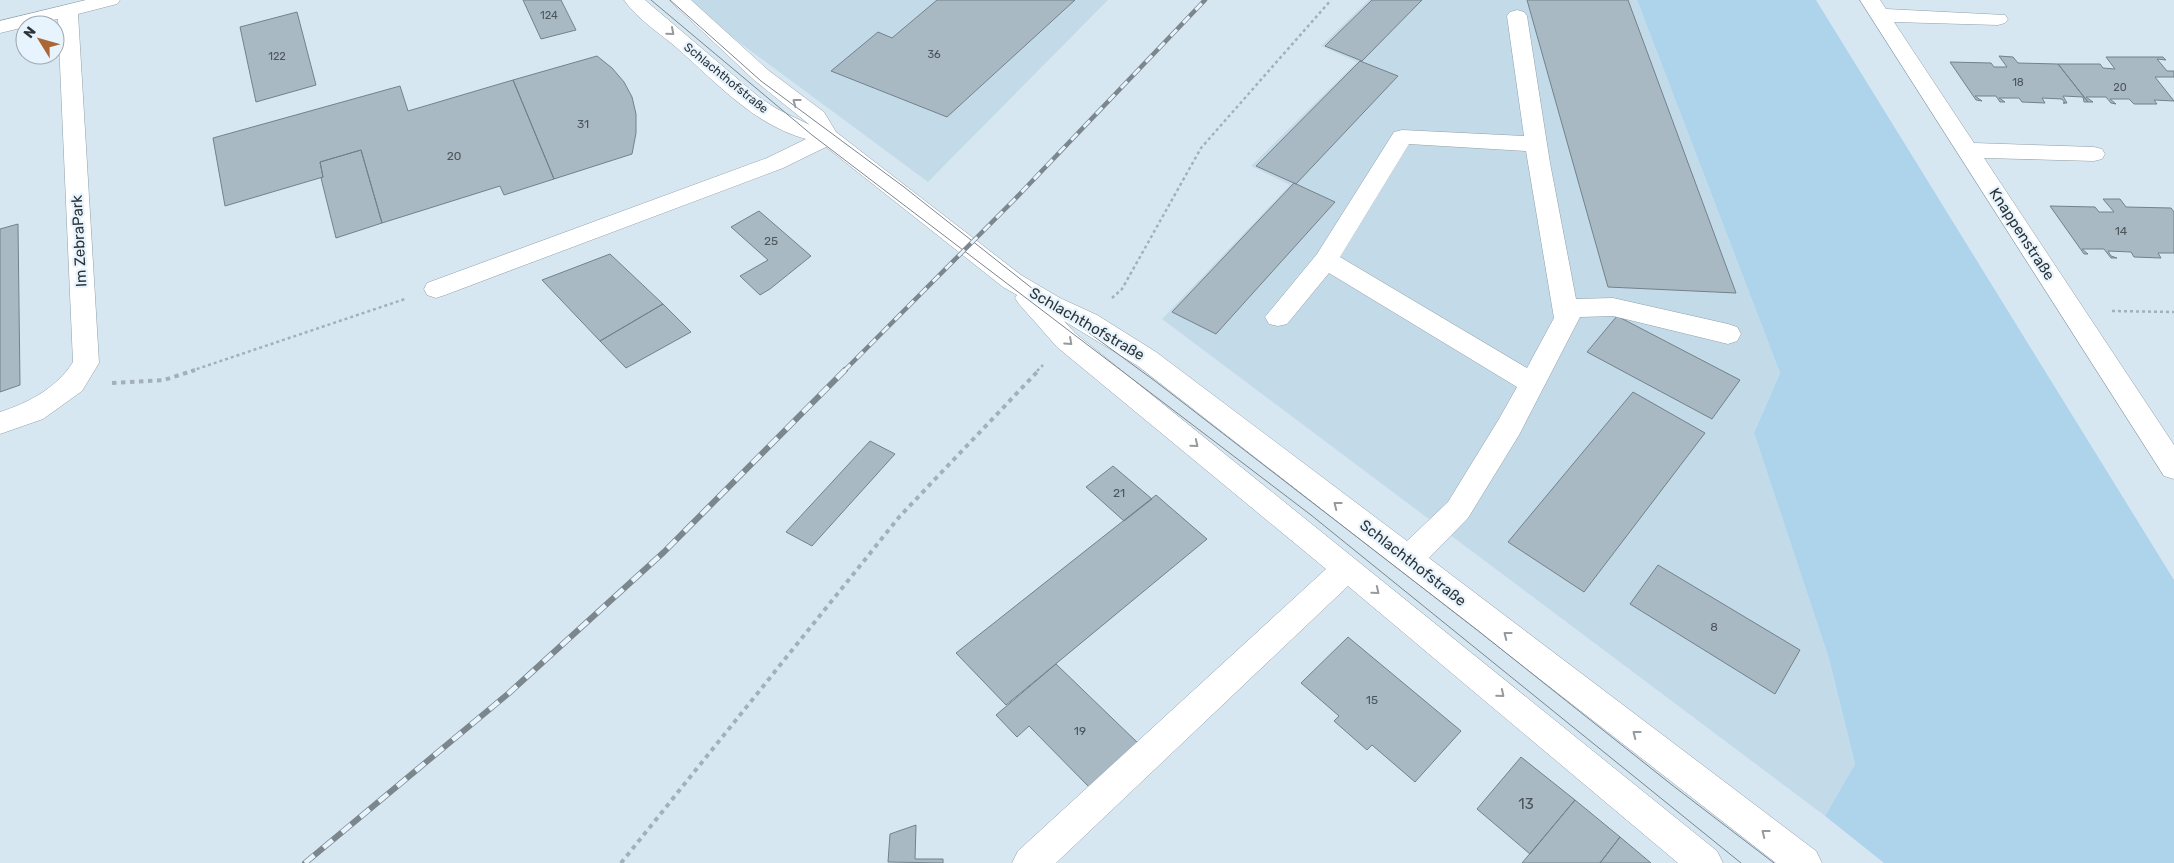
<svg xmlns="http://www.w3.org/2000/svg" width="2174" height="863" font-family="Rubik,sans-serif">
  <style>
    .built { fill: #c3dbe9 }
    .green { fill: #aed4ec }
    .building { fill: #a9b9c3; stroke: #72828b }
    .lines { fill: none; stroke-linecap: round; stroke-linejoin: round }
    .minor-casing { stroke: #90a0aa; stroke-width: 1 }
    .path-far1 { stroke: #a3b0b9; stroke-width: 2.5; stroke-dasharray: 3 3; stroke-linecap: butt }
    .path { stroke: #a3b0b9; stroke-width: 4; stroke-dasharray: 4.5 4.5; stroke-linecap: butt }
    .minor { fill: #fff; fill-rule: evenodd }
    .tram { stroke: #7b868d; stroke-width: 1 }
    .rail-far1-casing { stroke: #7b868d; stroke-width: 4.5 }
    .rail-casing { stroke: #7b868d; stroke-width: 6 }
    .rail-far1 { stroke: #e7f4fd; stroke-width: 3; stroke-dasharray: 9; stroke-linecap: butt }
    .rail { stroke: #e7f4fd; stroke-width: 4.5; stroke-dasharray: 12; stroke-linecap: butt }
    .oneway { stroke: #969a9c }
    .labels { text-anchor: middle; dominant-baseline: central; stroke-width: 4.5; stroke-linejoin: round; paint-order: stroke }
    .far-number-label { font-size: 11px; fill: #4c555b }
    .far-street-label { font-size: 12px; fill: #2d3438; stroke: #e7f4fd }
    .number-label { font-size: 12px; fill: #4c555b }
    .street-label { font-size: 15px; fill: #2d3438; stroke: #e7f4fd }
    .near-number-label { font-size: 15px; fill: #4c555b }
  </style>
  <rect width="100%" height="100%" fill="#d7e7f2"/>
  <path class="built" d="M682,0H1108L928,182Z
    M1369,0H1637L1780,373L1754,433L1829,659L1855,764L1825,816L1162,319L1290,185L1251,166L1357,62L1321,46Z"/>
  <path class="green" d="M1637,0H1816L2174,580V863H1884L1825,816L1855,764L1829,659L1754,433L1780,373Z"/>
  <path class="building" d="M523,0H561L576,30L541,39Z
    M937,0H1075L947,117L831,71L878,32L892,38Z
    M1372,0H1422L1362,61L1325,46Z
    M1527,0H1628L1736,293L1608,287Z
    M297,12L316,85L256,102L240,27Z
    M597,56L612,68L624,82L632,97L636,114V133L632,154L554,179L513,80Z
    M1999,56L2013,57L2018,63L2058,64L2088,102H2084L2083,97L2063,96L2067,103H2063H2065L2062,99L2042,98L2045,103L2022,102L2019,98H1999L2005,102H2000L1996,96H1975L1982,101L1976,100L1950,62L1991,63L1994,67H2007Z
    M2106,57H2163L2166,60L2157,59L2167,71H2174V77H2155L2174,101L2154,100L2157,104H2134L2129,99H2110L2116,104L2111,103L2106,97H2086L2093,102H2088L2058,64H2100L2103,68L2115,69Z
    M1360,61L1398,76L1296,184L1256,166Z
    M513,80L554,179L504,195L500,186L382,223L361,150L320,162L323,177L225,206L213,138L400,86L408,111Z
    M361,150L382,223L336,238L321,178L323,177L320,162Z
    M1294,183L1335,202L1216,334L1172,312Z
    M2103,199H2120L2126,207L2171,208L2174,212V253H2158L2161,258L2134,257L2131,252L2108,251L2111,256L2117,258H2111L2104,249H2082L2088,254H2084L2050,206L2095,207L2099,212H2114Z
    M759,211L811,256L770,289L760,295L740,276L768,260L731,227Z
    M18,224L20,385L0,392V229Z
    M610,254L663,304L600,341L542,280Z
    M663,304L691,332L626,368L600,341Z
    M1617,316L1740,380L1712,419L1587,352Z
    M1633,392L1705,433L1584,592L1508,542Z
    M870,441L895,454L812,546L786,532Z
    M1113,466L1152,499L1124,521L1086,487Z
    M1156,495L1207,539L1006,705L956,653Z
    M1658,565L1800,650L1775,694L1630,604Z
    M1348,637L1461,731L1415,782L1372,745L1367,750L1334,721L1339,716L1301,683Z
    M1056,664L1140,745L1091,789L1029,726L1017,737L996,715Z
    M1521,757L1575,800L1530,854L1477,809Z
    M1575,800L1620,837L1600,863H1522Z
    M916,825L915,859H943V863L888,862L890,834Z
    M1620,837L1651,863H1600Z"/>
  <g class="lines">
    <defs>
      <path id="minor" d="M86,0H120L117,4L78,14L99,363L82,391L43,419L0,434V412C28,403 57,388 73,362L58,19L25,25V27L0,33V21Z
        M624,0H645L759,97L777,109L810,125L754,80L669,0H691L768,70L824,112L836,132L1021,275L1060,298L1097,315L1156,352L1407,541L1448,502L1499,419L1517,387L1329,273L1287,324L1278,326L1269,324L1265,317L1317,254L1394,132L1402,130L1524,136L1507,16L1510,12L1517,10L1524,12L1527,16L1550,163L1576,299L1613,298L1728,324L1737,327L1741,334L1737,341L1728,344L1613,316L1580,317L1519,435L1468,518L1429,558L1816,851L1822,863H1776L1138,366L1064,321L1075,333L1717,851L1723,863H1678L1348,586L1056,863H1012L1018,851L1326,569L1057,347L1019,304L1015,298L1017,295L1003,287L826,147L783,168L445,295L436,298L427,295L424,289L427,283L767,158L806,139C754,125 717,83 678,49C660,33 638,20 624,0ZM1409,144L1526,151L1554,318L1527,368L1340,257Z
        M1860,0H1880L1886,9L2005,15L2008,19L2005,23L1998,25L1894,22L1974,143L2094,147L2102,149L2105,154L2102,159L2094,161L1984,158L2174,445V479L2164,476Z"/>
    </defs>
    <use href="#minor" class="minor-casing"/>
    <path class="path-far1" d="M1112,298L1122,289L1201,148L1331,0
      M2112,311L2174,312
      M191,371L405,299
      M1037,371L1043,365"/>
    <path class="path" d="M112,383L164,380L195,370
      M621,863L900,516L1039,370"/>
    <use href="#minor" class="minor"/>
    <path class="tram" d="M651,0L812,135L1311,515L1741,863
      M670,0L761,81L904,187L1081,327L1155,381L1476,629L1672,785L1774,863"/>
    <defs>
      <path id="rail-far1" d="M844,371L1014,200L1205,0"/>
      <path id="rail" d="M305,863L509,693L664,552L845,370"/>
    </defs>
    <use href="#rail-far1" class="rail-far1-casing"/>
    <use href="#rail" class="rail-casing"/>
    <use href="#rail-far1" class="rail-far1"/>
    <use href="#rail" class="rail"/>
  </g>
  <defs><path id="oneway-chevron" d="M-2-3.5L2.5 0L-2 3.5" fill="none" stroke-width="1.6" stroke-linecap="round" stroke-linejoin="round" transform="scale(1.25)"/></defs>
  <g class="oneway">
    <use href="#oneway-chevron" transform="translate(671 32) rotate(41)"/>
    <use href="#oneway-chevron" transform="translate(796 102) rotate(-143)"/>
    <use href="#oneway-chevron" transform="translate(1069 342) rotate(42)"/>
    <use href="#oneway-chevron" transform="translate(1195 444) rotate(39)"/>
    <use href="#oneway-chevron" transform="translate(1337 505) rotate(-142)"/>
    <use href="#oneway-chevron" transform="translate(1376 591) rotate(39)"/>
    <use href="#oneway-chevron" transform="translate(1507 635) rotate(-142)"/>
    <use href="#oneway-chevron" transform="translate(1501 694) rotate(40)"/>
    <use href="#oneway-chevron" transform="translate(1636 734) rotate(-142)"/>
    <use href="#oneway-chevron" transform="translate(1765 833) rotate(-142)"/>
  </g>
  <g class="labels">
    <g class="far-number-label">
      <text x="549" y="15">124</text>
      <text x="934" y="54">36</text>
      <text x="277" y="56">122</text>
      <text x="2018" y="82">18</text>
      <text x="2120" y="87">20</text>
    </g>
    <g class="far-street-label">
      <text transform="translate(726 78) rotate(39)">Schlachthofstraße</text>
    </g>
    <g class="number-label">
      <text x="583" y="124">31</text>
      <text x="454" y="156">20</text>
      <text x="2121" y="231">14</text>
      <text x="771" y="241">25</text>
      <text x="1119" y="493">21</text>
      <text x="1714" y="627">8</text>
      <text x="1372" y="700">15</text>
      <text x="1080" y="731">19</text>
    </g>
    <g class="street-label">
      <text transform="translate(2022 234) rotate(57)">Knappenstraße</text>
      <text transform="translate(79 241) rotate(-93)">Im ZebraPark</text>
      <text transform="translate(1087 324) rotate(30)">Schlachthofstraße</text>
      <text transform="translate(1413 563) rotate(38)">Schlachthofstraße</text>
    </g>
    <g class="near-number-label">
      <text x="1526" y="804">13</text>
    </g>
  </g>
  <g transform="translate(40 40) rotate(307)"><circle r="24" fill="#e7f4fd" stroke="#9da7ae"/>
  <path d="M0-4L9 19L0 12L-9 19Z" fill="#aa6735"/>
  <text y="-8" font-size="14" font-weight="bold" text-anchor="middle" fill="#2d3438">N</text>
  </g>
</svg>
